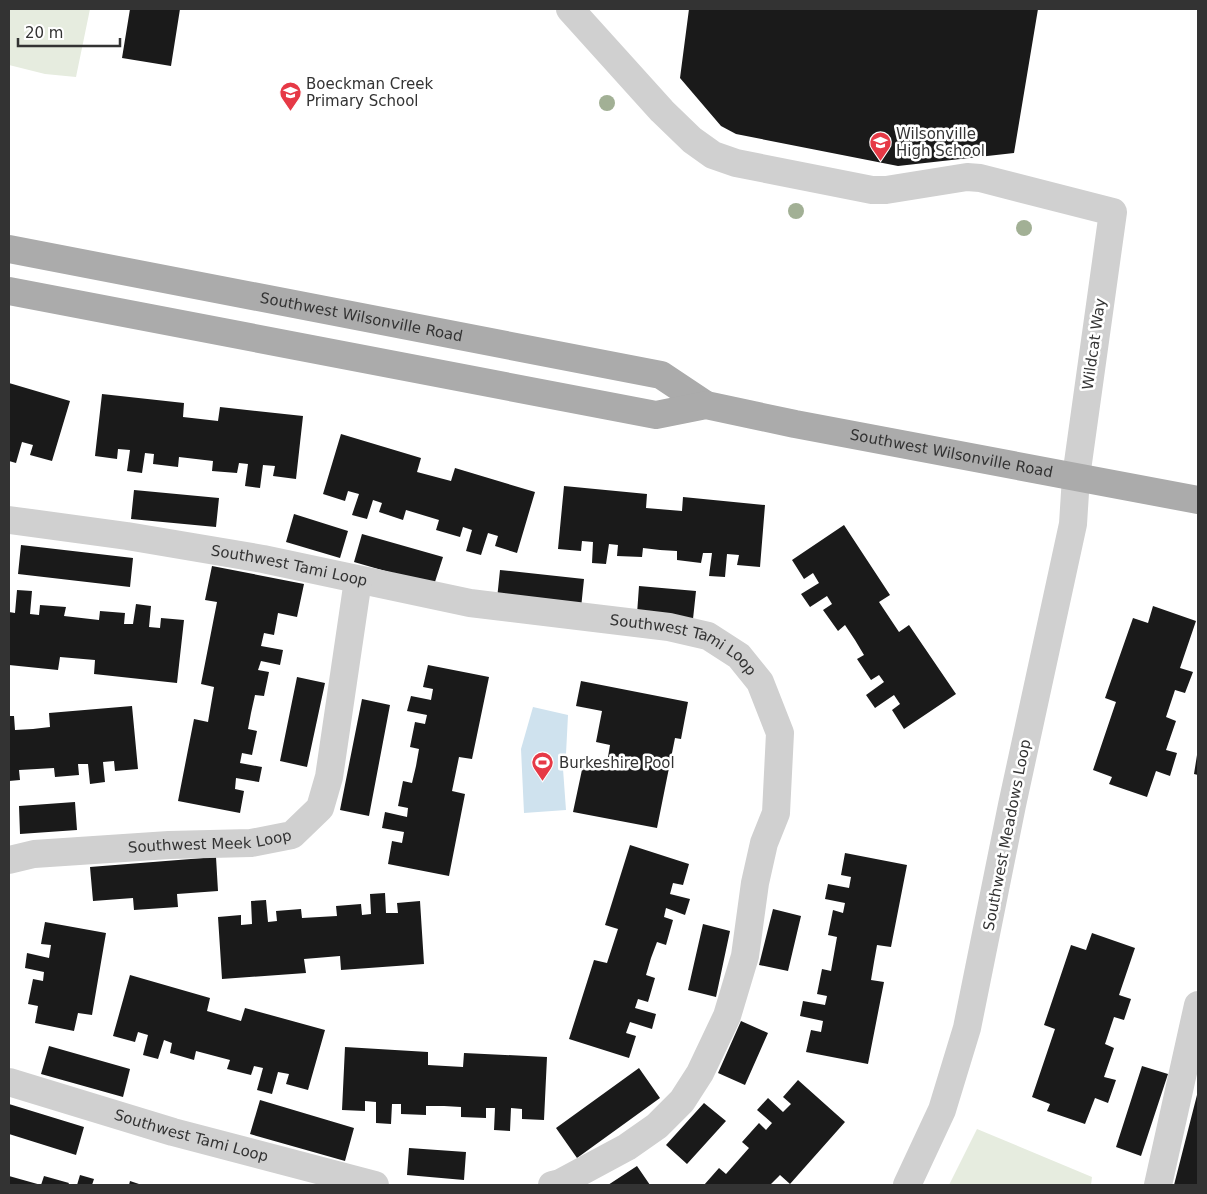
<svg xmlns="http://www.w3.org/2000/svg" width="1207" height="1194" font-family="'DejaVu Sans',sans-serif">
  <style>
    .green { fill: #e6ecdf }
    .water { fill: #cfe2ee }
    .building { fill: #1a1a1a }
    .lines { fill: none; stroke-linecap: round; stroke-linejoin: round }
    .minor { stroke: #d0d0d0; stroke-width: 28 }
    .major { stroke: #ababab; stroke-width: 28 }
    .tree { fill: #a2b095 }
    .labels { text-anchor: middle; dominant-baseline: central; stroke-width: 5; stroke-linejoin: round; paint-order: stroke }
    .poi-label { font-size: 15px; fill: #333; stroke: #fff; text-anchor: start }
    .street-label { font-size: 15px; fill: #333; stroke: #fff }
  </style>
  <rect width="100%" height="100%" fill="#fff"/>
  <path class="green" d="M9,9H90L76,77L45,74L9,65Z
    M977,1129L1092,1177L1091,1185H949Z"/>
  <path class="water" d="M533,707L568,715L566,754L562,755L566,810L524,813L521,749Z"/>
  <path class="building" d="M130,9H180L171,66L122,58Z
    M689,9H1038L1014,153L898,166L736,134L721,126L680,78Z
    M9,383L70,401L52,461L30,455L33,445L22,442L16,463L9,461Z
    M102,394L184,403L183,417L218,421L220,407L303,416L296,479L273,476L275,466L263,465L260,488L245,486L248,464L239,463L237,473L212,471L213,461L179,457L178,467L153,464L154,454L145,453L142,473L127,471L130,450L118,449L117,459L95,456Z
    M341,434L421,458L417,472L451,481L455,468L535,492L517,553L495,546L498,536L488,533L481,555L466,551L472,530L463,527L460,537L436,530L439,520L406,510L403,520L379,512L382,503L373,500L367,519L352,515L359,494L348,491L345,501L323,494Z
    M564,486L647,494L646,508L682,511L683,497L765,505L760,567L737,565L739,555L727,554L725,577L709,576L712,553H703L701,563L677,560V551L660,550L643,548L642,557L617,556L618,545L609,544L606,564L592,563L593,542L582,541L581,551L558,549Z
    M134,490L219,498L216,527L131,519Z
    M294,514L348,531L340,558L286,542Z
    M844,525L890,595L879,602L899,632L909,625L956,694L904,729L892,710L900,704L894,695L875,708L866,695L884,682L879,675L871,680L857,659L864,655L855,640L845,625L838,631L823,610L832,604L827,596L810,607L801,594L819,583L813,573L804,579L792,560Z
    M362,534L443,557L434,585L354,562Z
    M21,545L133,558L130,587L18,574Z
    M212,566L304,584L297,617L278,613L274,635L264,633L261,646L283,650L280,665L261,661L258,670L269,672L264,696L255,695L251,713L248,729L257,731L252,755L242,753L240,763L262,767L259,782L236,778L235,789L244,791L240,813L178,801L194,719L208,722L214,687L201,684L217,602L205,600Z
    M500,570L584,579L581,608L497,599Z
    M639,586L696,591L693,619L637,614Z
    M17,590L32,591L30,614L39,615L40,605L66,607L64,616L99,620L100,611L125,613L124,624H133L136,604L151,606L149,627L160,628L161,618L184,620L177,683L94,674L95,660L60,657L58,670L9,665V612L15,613Z
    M1153,606L1196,621L1180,668L1193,672L1185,693L1175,690L1166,717L1176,721L1166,750L1177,753L1170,776L1156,771L1147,797L1109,784L1112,777L1093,770L1116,702L1105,698L1133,618L1148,623Z
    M428,665L489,677L472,759L459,757L452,791L465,794L449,876L388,864L392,841L402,843L404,832L382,828L385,812L407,817L408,808L398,806L403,781L412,783L416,766L419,749L410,747L415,722L425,724L427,715L407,711L411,696L431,700L433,689L423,687Z
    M297,677L325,683L307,767L280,761Z
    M581,681L688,702L681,739L675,738L657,828L573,812L583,765L606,769L610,745L596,742L602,711L576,706Z
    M362,699L390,705L369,816L340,810Z
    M132,706L138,769L115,771L114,761L103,762L105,782L90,784L88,764H78L79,775L55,777L54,768L37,769L19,770L20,780L9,781V716H14L15,730L33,729L50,727L49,713Z
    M1197,755H1198V775L1194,774Z
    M75,802L77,830L20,834L19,806Z
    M630,845L689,864L683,885L673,883L670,894L690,899L685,915L666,908L664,917L673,920L666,945L657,942L651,958L646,975L655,978L648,1002L638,999L635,1008L656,1014L652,1029L630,1022L626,1033L636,1036L629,1058L569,1039L594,960L607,963L618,929L605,925Z
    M845,853L907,865L891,947L877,945L874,962L871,980L884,982L868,1064L806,1052L811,1030L821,1032L823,1021L800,1016L803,1001L825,1005L827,996L817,994L822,969L831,971L837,937L828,935L833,910L843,913L845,903L825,899L828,884L849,888L851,877L841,875Z
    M216,857L218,891L177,894L178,907L134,910L133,898L93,901L90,867Z
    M385,893L386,913H398L397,903L420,901L424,964L341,970L340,956L304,959L306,973L222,979L218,917L241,915V925L252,924L251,901L266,900L268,922L277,921L276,911L301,909L302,918L337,916L336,906L361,904L362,915L371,914L370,894Z
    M773,909L801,916L788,971L759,965Z
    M45,922L106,933L92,1015L78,1013L74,1031L35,1023L38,1006L28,1004L33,979L43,981L44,972L25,968L27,953L49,958L51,945L41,944Z
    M703,924L730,931L716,997L688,990Z
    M1092,933L1135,948L1119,995L1131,999L1124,1020L1114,1017L1105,1044L1114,1048L1104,1077L1116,1080L1108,1103L1095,1098L1085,1124L1047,1111L1050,1104L1032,1097L1055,1029L1044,1025L1071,945L1086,950Z
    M130,975L210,998L207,1011L241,1021L245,1008L325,1030L308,1090L286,1084L289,1074L278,1072L272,1094L257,1090L263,1068L254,1066L251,1075L227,1069L230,1060L196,1051L194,1060L170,1053L172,1043L164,1040L158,1059L143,1055L148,1035L138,1032L135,1042L113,1036Z
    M741,1021L768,1033L745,1085L718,1073Z
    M49,1046L130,1069L123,1097L41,1074Z
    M345,1047L428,1052V1065L463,1067L464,1053L547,1057L544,1120L522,1119V1109L511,1108L510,1131L494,1130L495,1108H486V1118L461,1117V1107L444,1106H426V1115L401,1114V1104H392L391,1124L376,1123V1102L365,1101V1111L342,1110Z
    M1142,1066L1168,1074L1141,1156L1116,1147Z
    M639,1068L660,1098L577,1158L556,1128Z
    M798,1080L845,1122L790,1184L780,1175L770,1185H704L719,1168L726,1174L749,1148L742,1142L759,1123L766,1130L772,1123L757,1110L768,1098L783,1112L791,1104L783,1097Z
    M1198,1091V1185H1174Z
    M260,1100L354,1128L345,1161L250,1134Z
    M704,1103L726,1121L687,1164L666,1145Z
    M9,1104L84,1127L76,1155L9,1134Z
    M409,1148L466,1152L464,1180L407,1175Z
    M637,1166L650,1185H608Z
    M80,1175L94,1179L92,1185H77Z
    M9,1176L41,1185H9Z
    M44,1176L69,1183L68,1185H41Z
    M130,1181L142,1185H129Z"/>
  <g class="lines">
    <g class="minor">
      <path d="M570,9L662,111L692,140L713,155L736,163L872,190H886L967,177L980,178L1113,212L1076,477L1073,524L1012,805L967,1028L942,1110L907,1185"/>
      <path id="s1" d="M9,520L127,536L263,559L470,603L669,627L708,636L739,656L760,682L780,733L776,813L764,843L755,883L745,956L727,1016L700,1073L682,1101L657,1126L627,1147L560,1183L552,1185"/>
      <path id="s2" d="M9,860L34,854L169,845L251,843L292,835L320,808L329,777L358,580"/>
      <path id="s3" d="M9,1082L173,1132L375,1185"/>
      <path d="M1158,1185L1198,1005"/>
    </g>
    <g class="major">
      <path id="s4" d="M9,249L661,375L706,405"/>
      <path id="s5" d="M9,291L656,415L706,405L795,424L1198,500"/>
    </g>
  </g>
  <g class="tree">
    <circle cx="607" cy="103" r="8"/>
    <circle cx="796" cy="211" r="8"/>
    <circle cx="1024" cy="228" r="8"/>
  </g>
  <defs>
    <symbol id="school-pin" viewBox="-11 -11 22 30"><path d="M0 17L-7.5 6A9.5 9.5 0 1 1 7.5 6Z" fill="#e63946" stroke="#fff"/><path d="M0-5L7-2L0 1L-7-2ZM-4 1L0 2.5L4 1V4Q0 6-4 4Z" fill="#fff"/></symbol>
    <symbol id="stadium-pin" viewBox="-11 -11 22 30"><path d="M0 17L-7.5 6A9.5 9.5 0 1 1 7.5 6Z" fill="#e63946" stroke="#fff"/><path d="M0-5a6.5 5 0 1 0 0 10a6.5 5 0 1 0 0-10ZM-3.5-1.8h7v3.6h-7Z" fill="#fff"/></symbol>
  </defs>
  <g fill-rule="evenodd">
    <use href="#school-pin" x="278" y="80" width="25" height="34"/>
    <use href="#school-pin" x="868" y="130" width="25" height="34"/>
    <use href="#stadium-pin" x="530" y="750" width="25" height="34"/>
  </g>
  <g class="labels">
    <g class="poi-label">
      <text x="306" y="84">Boeckman Creek<tspan x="306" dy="17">Primary School</tspan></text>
      <text x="896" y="134">Wilsonville<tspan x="896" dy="17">High School</tspan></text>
      <text x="559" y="763">Burkeshire Pool</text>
    </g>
    <g class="street-label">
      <text stroke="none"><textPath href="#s4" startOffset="359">Southwest Wilsonville Road</textPath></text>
      <text transform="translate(1094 344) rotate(-82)">Wildcat Way</text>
      <text stroke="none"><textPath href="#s5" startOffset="960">Southwest Wilsonville Road</textPath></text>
      <text stroke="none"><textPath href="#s1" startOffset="284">Southwest Tami Loop</textPath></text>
      <text stroke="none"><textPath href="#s1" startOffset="689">Southwest Tami Loop</textPath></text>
      <text transform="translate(1007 835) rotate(-79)">Southwest Meadows Loop</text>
      <text stroke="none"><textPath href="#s2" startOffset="202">Southwest Meek Loop</textPath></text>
      <text stroke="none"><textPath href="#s3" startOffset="190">Southwest Tami Loop</textPath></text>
    </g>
  </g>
  <rect width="1207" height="1194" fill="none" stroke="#333333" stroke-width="20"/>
  <path d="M18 38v8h102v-8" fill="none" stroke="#333333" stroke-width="2.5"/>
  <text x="25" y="38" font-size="15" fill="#333333" stroke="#ffffff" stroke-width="4" paint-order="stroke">20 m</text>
</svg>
